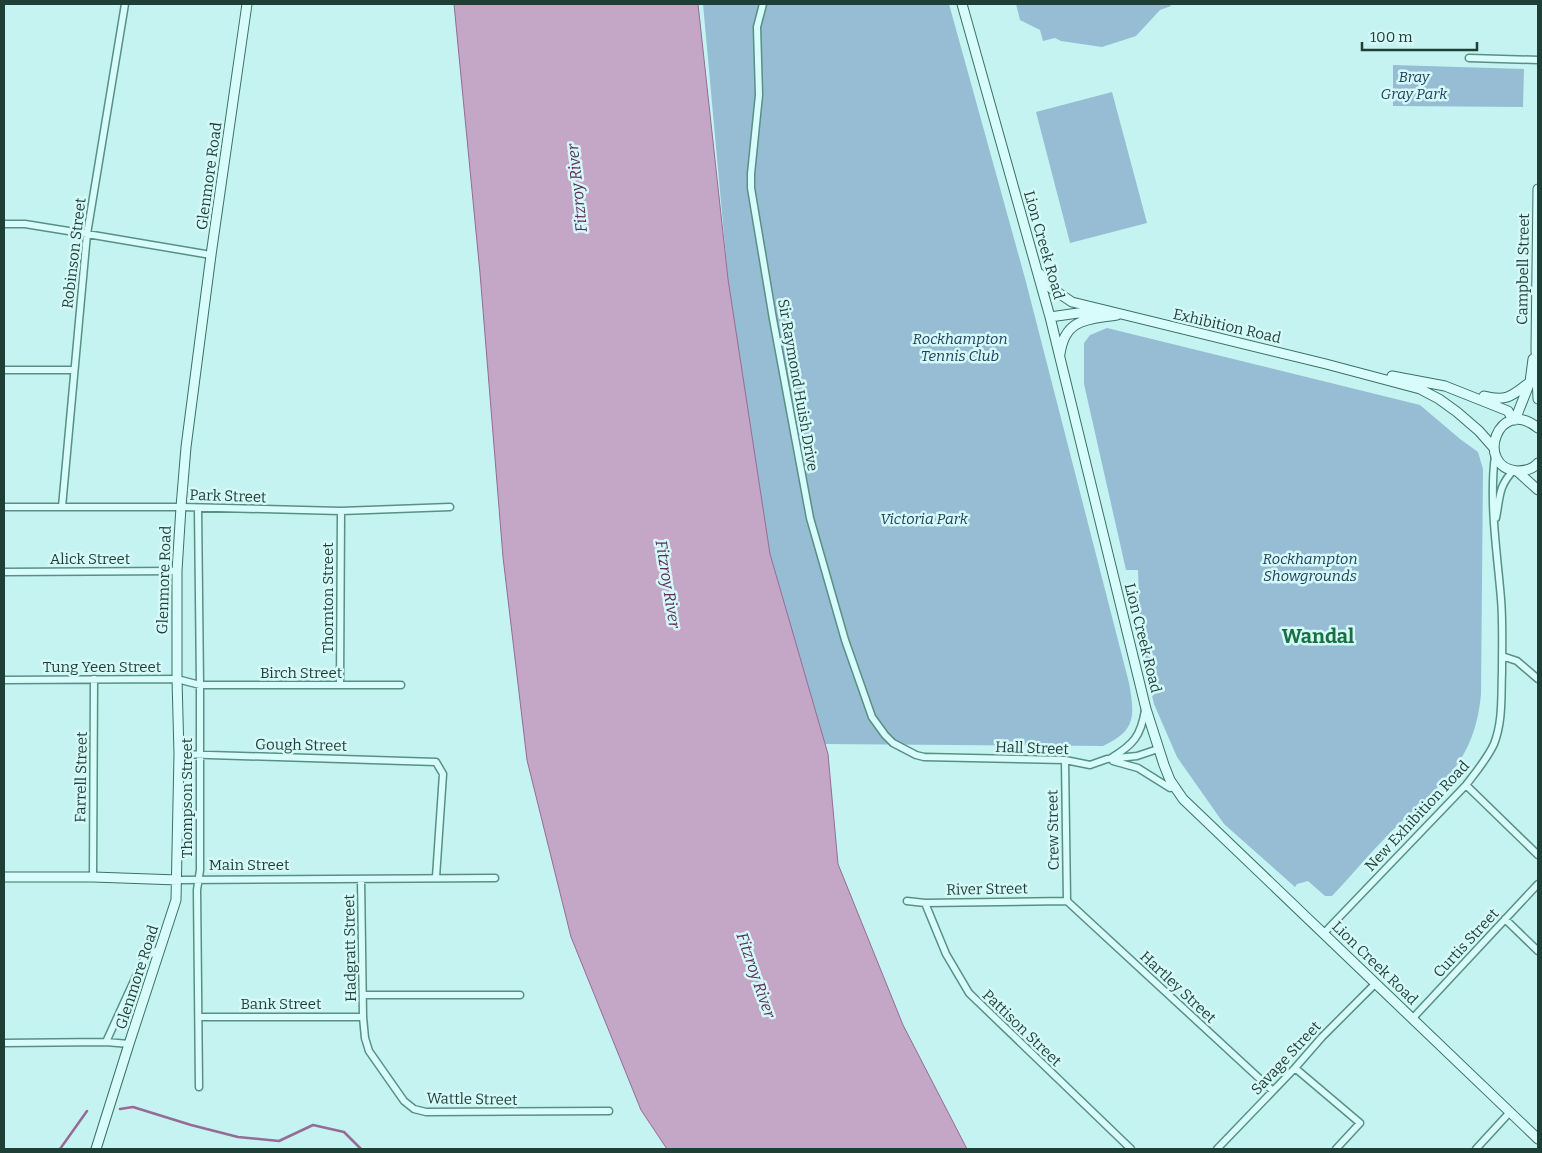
<svg xmlns="http://www.w3.org/2000/svg" width="1542" height="1153" font-family="Bitter,serif">
  <style>
    .green { fill: #96bdd3 }
    .water { fill: #c4a6c6; stroke: #966b95 }
    .lines { fill: none; stroke-linecap: round; stroke-linejoin: round }
    .stream { stroke: #966b95; stroke-width: 2.5 }
    .street-casing { stroke: #589084; stroke-width: 9 }
    .secondary-casing { stroke: #3b7264; stroke-width: 11 }
    .street { stroke: #d8fcfb; stroke-width: 6 }
    .secondary { stroke: #d8fcfb; stroke-width: 9 }
    .labels { text-anchor: middle; dominant-baseline: central; stroke-width: 5; stroke-linejoin: round; paint-order: stroke }
    .park-label { font-size: 15px; font-style: italic; fill: #213f5e; stroke: #d4f9f8 }
    .street-label { font-size: 15px; fill: #1d3f36; stroke: #d4f9f8 }
    .water-label { font-size: 16px; font-style: italic; fill: #602b56; stroke: #d4f9f8 }
    .district-label { font-size: 20px; font-weight: bold; fill: #177040; stroke: #d4f9f8 }
  </style>
  <rect width="100%" height="100%" fill="#c4f3f1"/>
  <path class="green" d="M703,4H949L1026,282L1129,683C1135,716 1136,731 1103,746L825,744L770,554L728,279Z
    M1016,4H1170L1171,6L1160,10L1136,36L1102,47L1061,41L1055,38L1043,41L1040,30L1020,20Z
    M1393,65L1524,69L1523,107L1393,106Z
    M1112,92L1147,223L1070,243L1036,112Z
    M1107,328L1420,405L1460,439L1478,452L1483,469L1481,694C1474,768 1437,785 1389,834C1369,854 1351,876 1332,896H1325L1308,881L1297,884L1295,887L1224,824L1177,757L1154,704L1141,649L1138,570H1126L1084,384V343L1090,335Z"/>
  <path class="water" d="M454,4H698L728,279L770,554L828,754L838,864L903,1025L967,1149H667L641,1110L571,937L527,760L503,557L480,273Z"/>
  <g class="lines">
    <path class="stream" d="M120,1109L133,1107L191,1125L238,1137L279,1141L313,1125L344,1132L361,1149
      M60,1149L87,1111"/>
    <defs>
      <path id="street" d="M763,4L757,27L759,95L751,174V188L773,319L810,518L845,640L872,717L885,735L893,743L916,755L924,757L1065,760L1090,765L1107,759L1137,756L1158,749
        M1469,58L1538,60
        M4,224H25L87,234L211,255
        M4,370H74
        M4,507H181L341,511L450,507
        M62,507L87,234L125,4
        M198,508L200,685V870L197,890L199,1087
        M1496,518C1500,498 1498,486 1514,470
        M4,572L177,571
        M1502,656L1517,661L1538,679
        M4,680L177,679L200,685H401
        M340,685L341,511
        M179,754L436,762L443,774L436,877
        M1111,758C1133,745 1141,736 1145,710
        M1065,760L1067,901
        M1113,761L1138,768L1170,788L1174,787
        M1466,785L1538,855
        M93,877L94,679
        M361,879L363,1017L365,1038L369,1051L404,1101L414,1109L426,1112L609,1111
        M178,880L495,878
        M907,901L925,903L1067,901
        M1067,901L1273,1091
        M925,903L946,954L969,993L1131,1149
        M1505,919L1538,951
        M1324,933L1466,785C1476,772 1487,759 1494,744C1503,721 1501,696 1502,672C1502,648 1503,623 1501,599C1497,551 1489,503 1495,455
        M363,995H520
        M199,1017H363
        M1412,1019L1538,884
        M106,1042L143,961L149,955L160,949
        M4,1043L106,1042L129,1044
        M1295,1068L1360,1123L1336,1149
        M1217,1149L1295,1068L1322,1037L1375,984
        M1476,1149L1510,1112"/>
      <path id="secondary" d="M962,4L1050,317L1146,709L1164,765L1170,780L1183,799L1538,1139
        M1538,189L1536,349L1538,399
        M1040,274L1051,288L1072,302L1326,364L1420,389L1439,399L1457,412L1479,431L1494,448
        M1050,317L1078,313L1102,314
        M1060,354C1065,318 1087,320 1117,315
        M1392,376L1445,386L1508,411L1513,420
        M1484,396C1507,402 1512,396 1530,382
        M1515,420L1530,382L1533,359
        M1538,428C1498,395 1474,467 1517,471C1525,471 1533,469 1538,463
        M1517,471L1538,490
        M4,877H93L178,880
        M96,1149L129,1044L176,900L179,754L177,679V571L181,507L186,447L211,255L247,4"/>
    </defs>
    <use href="#street" class="street-casing"/>
    <use href="#secondary" class="secondary-casing"/>
    <use href="#street" class="street"/>
    <use href="#secondary" class="secondary"/>
  </g>
  <g class="labels">
    <g class="park-label">
      <text x="1414" y="77">Bray<tspan x="1414" dy="17">Gray Park</tspan></text>
      <text x="960" y="339">Rockhampton<tspan x="960" dy="17">Tennis Club</tspan></text>
      <text x="924" y="519">Victoria Park</text>
      <text x="1310" y="559">Rockhampton<tspan x="1310" dy="17">Showgrounds</tspan></text>
    </g>
    <g class="street-label">
      <text transform="translate(209 176) rotate(-82)">Glenmore Road</text>
      <text transform="translate(1044 245) rotate(74)">Lion Creek Road</text>
      <text transform="translate(74 253) rotate(-83)">Robinson Street</text>
      <text transform="translate(1523 269) rotate(-89)">Campbell Street</text>
      <text transform="translate(1227 326) rotate(13)">Exhibition Road</text>
      <text transform="translate(798 385) rotate(80)">Sir Raymond Huish Drive</text>
      <text transform="translate(228 496) rotate(2)">Park Street</text>
      <text x="90" y="559">Alick Street</text>
      <text transform="translate(164 580) rotate(-88)">Glenmore Road</text>
      <text transform="translate(328 598) rotate(-90)">Thornton Street</text>
      <text transform="translate(1143 638) rotate(76)">Lion Creek Road</text>
      <text x="102" y="667">Tung Yeen Street</text>
      <text x="301" y="673">Birch Street</text>
      <text transform="translate(301 745) rotate(1)">Gough Street</text>
      <text transform="translate(1032 748) rotate(2)">Hall Street</text>
      <text transform="translate(81 777) rotate(-89)">Farrell Street</text>
      <text transform="translate(187 798) rotate(-90)">Thompson Street</text>
      <text transform="translate(1417 816) rotate(-47)">New Exhibition Road</text>
      <text transform="translate(1053 830) rotate(-91)">Crew Street</text>
      <text x="249" y="865">Main Street</text>
      <text transform="translate(987 889) rotate(-1)">River Street</text>
      <text transform="translate(1466 943) rotate(-47)">Curtis Street</text>
      <text transform="translate(350 948) rotate(-91)">Hadgratt Street</text>
      <text transform="translate(1375 963) rotate(44)">Lion Creek Road</text>
      <text transform="translate(137 977) rotate(-72)">Glenmore Road</text>
      <text transform="translate(1178 987) rotate(43)">Hartley Street</text>
      <text x="281" y="1004">Bank Street</text>
      <text transform="translate(1022 1028) rotate(44)">Pattison Street</text>
      <text transform="translate(1286 1058) rotate(-47)">Savage Street</text>
      <text transform="translate(472 1099) rotate(1)">Wattle Street</text>
    </g>
    <g class="water-label">
      <text transform="translate(577 188) rotate(-96)">Fitzroy River</text>
      <text transform="translate(668 584) rotate(81)">Fitzroy River</text>
      <text transform="translate(756 975) rotate(71)">Fitzroy River</text>
    </g>
    <g class="district-label">
      <text x="1318" y="636">Wandal</text>
    </g>
  </g>
  <rect width="1542" height="1153" fill="none" stroke="#1d3f36" stroke-width="10"/>
  <path d="M1362 42v8h115v-8" fill="none" stroke="#1d3f36" stroke-width="2.5"/>
  <text x="1370" y="42" font-size="15" fill="#1d3f36" stroke="#d4f9f8" stroke-width="4" paint-order="stroke">100 m</text>
</svg>
